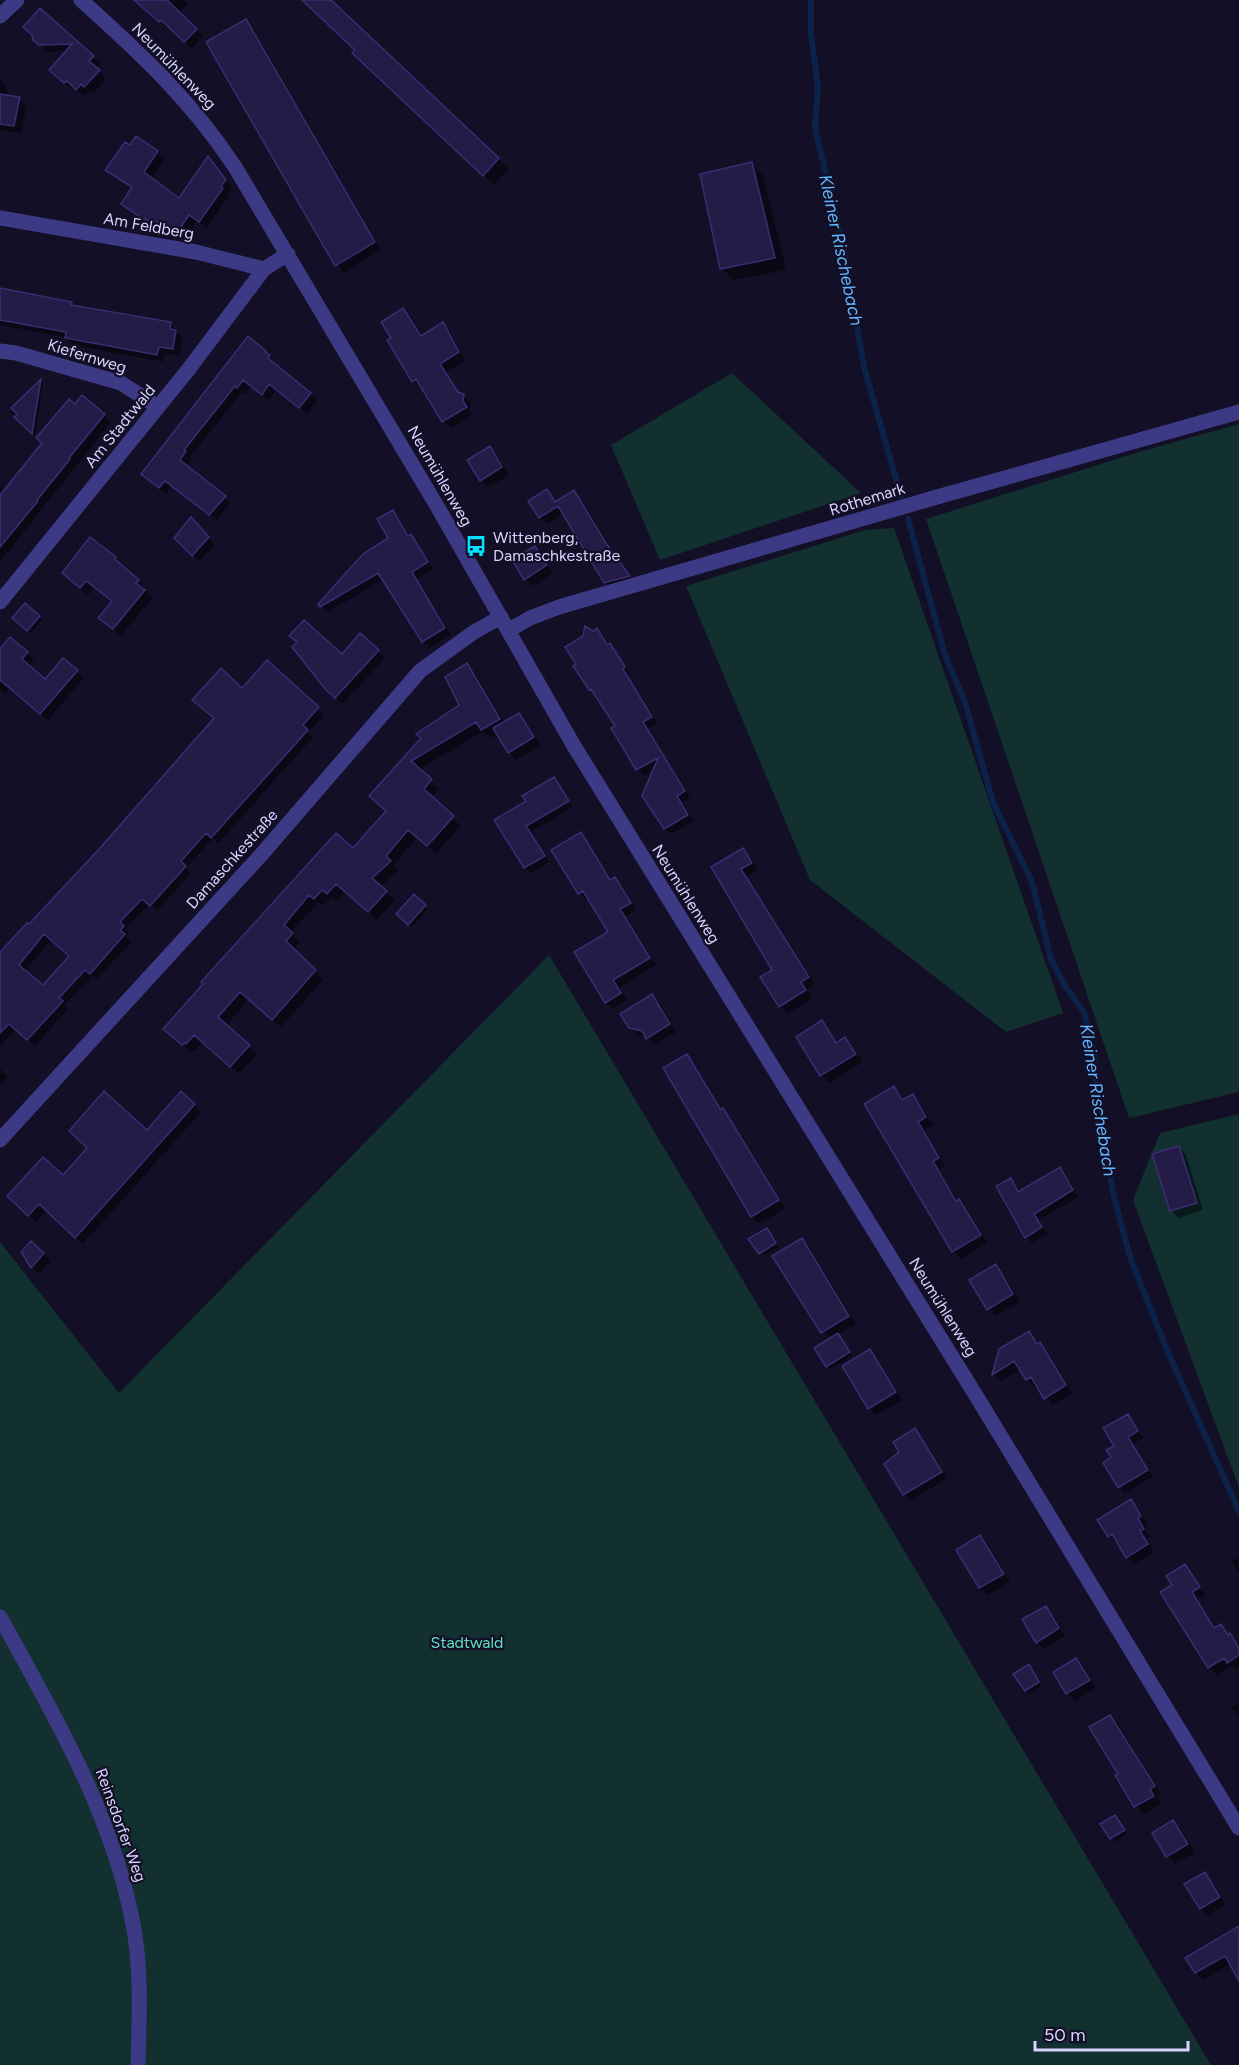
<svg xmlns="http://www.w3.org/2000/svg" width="1239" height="2065" font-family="Figtree,sans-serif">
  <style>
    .green { fill: #12302f }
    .shadow { fill: #0007; fill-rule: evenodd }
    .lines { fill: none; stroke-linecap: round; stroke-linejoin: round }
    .stream { stroke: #0c2248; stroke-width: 6 }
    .building { fill: #241b47; stroke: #3b2d73; stroke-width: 1.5; fill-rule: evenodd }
    .minor { stroke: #3d3a85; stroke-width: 15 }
    .labels { text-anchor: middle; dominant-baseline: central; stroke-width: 4.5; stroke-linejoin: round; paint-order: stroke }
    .street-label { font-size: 16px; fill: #d9d4ff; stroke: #130f26 }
    .poi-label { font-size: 16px; fill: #d9d4ff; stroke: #130f26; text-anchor: start }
    .park-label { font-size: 16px; fill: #5fe0c0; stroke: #130f26 }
    .water-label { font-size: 18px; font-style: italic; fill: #62b6ff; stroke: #130f26 }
  </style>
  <rect width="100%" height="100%" fill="#130f26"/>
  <path class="green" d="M732,373L861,493L660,560L611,445Z
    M1239,424V1092L1129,1118L926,519L1139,452Z
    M894,528L1063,1013L1006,1032L810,880L686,586L865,530Z
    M549,955L1211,2065H0V1242L119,1393Z
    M1239,1114V1488L1133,1200L1160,1133Z"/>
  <path class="shadow" d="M135,0H184L188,3L179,13L203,36L192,48L168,26L167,28L156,19H153Z
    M303,0H328L509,169L494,185L364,63L356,50Z
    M40,10L101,64L96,69L106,79L93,93L90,91L85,96L75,88L72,90L51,69L68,51L48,52L34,39Z
    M246,21L253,28L381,250L344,272L337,265Z
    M0,78L11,97L19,98L26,106L22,133L0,130Z
    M137,138L165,159L151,180L179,200L209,158L216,165L232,188L228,195L229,196L207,228L197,221L184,240L167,229L152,226L130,211L123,204L133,188L115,177L107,170L131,147Z
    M752,164L763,175L786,270L733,280L722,268Z
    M0,288L10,290L13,292L71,303L75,308L170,323L182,338L180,356L165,353L164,362L73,345L65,337L0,325Z
    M403,309L411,317L423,336L443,324L450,331L465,360L446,372L460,394L471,403L469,410L473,415L451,428L443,421L423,387L421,388L413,381L393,338Z
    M265,352L275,363L274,365L317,400L307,414L276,390L269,400L251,386L245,394L242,392L190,457L192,459L186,467L231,503L217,520L172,486L166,494L150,481Z
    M41,381L43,383L35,435L10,411Z
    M75,406L104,415L111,422L0,562V487L5,491Z
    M489,448L497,456L509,475L489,487L481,480Z
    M547,491L557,503L574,492L581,499L613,551L635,583L613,589L606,582L564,513L547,524L540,517Z
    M392,512L399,518L410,537L417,543L433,569L417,579L451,635L430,647L424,641L384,579L328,612L320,604L390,539Z
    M191,520L215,545L199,561L176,538Z
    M535,548L542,555L553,573L533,586L525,579Z
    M115,558L145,588L144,590L152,598L121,636L100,618L113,602L95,587L88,595L64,573Z
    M25,605L42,620L31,633L17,621Z
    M597,630L609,646L616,652L630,674L628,676L657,723L648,728L690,798L682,802L693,821L671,834L665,828L655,769L644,776L637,769L613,729L617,727L590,689L593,632Z
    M0,651L27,653L34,660L28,667L45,681L63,660L84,678L48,720L10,688L5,694L0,689Z
    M378,651L385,658L343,704L328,690L342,656Z
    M267,662L324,715L308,732L313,737L219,843L213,838L186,868L191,873L157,911L150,904L125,929L129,933L126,937L131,942L97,979L93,976L64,1005L68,1009L35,1046L16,1029L0,1047V958L102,848ZM52,939L70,956L43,987L24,972Z
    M467,665L475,673L505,723L519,715L526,722L540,745L516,760L509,752L498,733L490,738L483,731L418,770L439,789L431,797L461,826L436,853L417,837L393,866L398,870L380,887L395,900L377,920L345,891L336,901L331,897L323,906L318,902L291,933L300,942L293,950L323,980L281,1027L249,999L226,1026L257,1055L239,1074L203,1042L195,1051L193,1050L191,1052L165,1028L353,850L388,811L372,796L461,706Z
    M554,779L573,807L531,832L549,862L531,873L525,867L496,820L528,802Z
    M581,834L587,841L612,881L615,879L622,886L636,910L626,916L656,965L619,988L627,1000L613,1009L606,1002L576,952L610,933L589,898L586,900L579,893Z
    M743,850L750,857L758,870L747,877L815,984L807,990L812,998L787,1014L780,1006L762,978L774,970L713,867Z
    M414,896L428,909L412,927L398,914Z
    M652,996L660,1003L676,1032L655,1045L647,1037L638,1035L630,1027Z
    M821,1022L837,1044L845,1039L853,1046L863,1062L829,1083L822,1076L798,1037Z
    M686,1055L694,1063L722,1109L730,1118L785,1208L759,1224L752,1216Z
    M0,1069L8,1077L0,1085Z
    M894,1088L905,1101L913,1096L920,1103L933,1125L924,1130L945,1166L939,1169L958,1201L966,1208L987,1243L961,1259L953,1251Z
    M181,1093L201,1112L83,1244L47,1210L36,1222L16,1204L147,1132Z
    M1179,1148L1186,1155L1203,1210L1178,1218L1171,1210Z
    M1060,1169L1066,1175L1078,1197L1039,1220L1047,1234L1032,1243L1026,1237L1011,1180L1020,1193Z
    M767,1229L778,1247L763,1256L760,1253Z
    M802,1240L809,1247L856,1324L838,1335L853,1356L830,1369L827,1366L831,1340L823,1332Z
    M43,1254L51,1261L39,1274L32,1267Z
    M996,1266L1003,1274L1020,1302L996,1316L989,1309Z
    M1029,1333L1047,1351L1072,1393L1053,1405L1038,1385L1035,1387L1027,1380L1021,1369L1001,1381L994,1374L1000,1350Z
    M870,1351L877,1358L902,1400L876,1415L869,1408Z
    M1128,1415L1134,1422L1143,1438L1133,1444L1153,1476L1125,1493L1119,1487L1113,1458Z
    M914,1430L921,1436L947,1478L911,1501L904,1495L886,1464L901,1452Z
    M1131,1501L1138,1509L1148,1524L1144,1526L1150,1537L1146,1539L1154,1552L1134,1564L1127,1557L1118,1542L1116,1543L1109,1536Z
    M980,1537L988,1544L1010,1582L988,1595L980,1587L958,1550Z
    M1239,1557V1574L1232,1561Z
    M1185,1566L1206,1595L1198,1600L1216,1629L1221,1626L1239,1646V1667L1236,1669L1232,1665L1217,1675L1209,1667L1174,1585Z
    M1046,1608L1053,1615L1065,1636L1044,1649L1037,1642Z
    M1076,1660L1084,1667L1096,1688L1075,1701L1067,1693Z
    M1032,1669L1041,1686L1029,1694L1026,1690Z
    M1239,1703V1719L1232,1707Z
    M1110,1716L1118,1724L1161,1794L1157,1797L1161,1804L1143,1814L1136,1806L1117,1776L1120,1774Z
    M1118,1820L1127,1834L1114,1842L1102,1825Z
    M1173,1822L1181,1829L1195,1852L1175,1864L1168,1856L1154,1833Z
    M1205,1874L1212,1881L1226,1905L1208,1916L1201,1908Z
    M1239,1931V1978L1231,1964L1203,1980L1196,1973L1187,1958Z"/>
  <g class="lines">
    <path class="stream" d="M811,0V35L818,86L815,128L843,245L864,367L901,496
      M908,519L945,655L965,702L993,802L1032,882L1051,959L1065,986L1084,1012L1094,1053L1097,1103L1114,1197L1130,1257L1167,1350L1239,1511"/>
  </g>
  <path class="building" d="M134,0H167L197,29L184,42L161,20L159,22Z
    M302,0H331L499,158L483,176L352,53L355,50Z
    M40,8L94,56L89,61L100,70L84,87L81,84L76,90L67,81L64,83L49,70L72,44L39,45L33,40L32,35L23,27Z
    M246,19L375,242L335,266L206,42Z
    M0,94L20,97L14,126L0,124Z
    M136,136L158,151L144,172L179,198L208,156L226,180L221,186L223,188L199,222L189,215L176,234L158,222L143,219L121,204L132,187L105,170L125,142L130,145Z
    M752,162L775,258L720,269L700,174Z
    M0,288L72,302L71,305L171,322L170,329L176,330L173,349L159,347L157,355L65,338L66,332L0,320Z
    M403,308L421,336L443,322L459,352L440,364L458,392L464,394L463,401L467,407L442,422L416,379L412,382L387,340L391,338L381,322Z
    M248,336L266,351L265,352L270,355L268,358L311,393L299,408L269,384L262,395L243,380L237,388L235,386L184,450L186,451L180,460L226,496L209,515L165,481L159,488L141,474Z
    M41,379L33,428L32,434L14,417L17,414L11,408Z
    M82,395L105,414L69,458L70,459L37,500L38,501L0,547V495L42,443L36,438L69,399L75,404Z
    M490,446L502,467L480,481L467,460Z
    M547,489L555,502L574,490L606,543L630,576L604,583L558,506L539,518L528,501Z
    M393,510L408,536L411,534L428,562L412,572L445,628L422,642L378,573L320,607L318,604L363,554L388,538L377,519Z
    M191,517L209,537L192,556L174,538Z
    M90,537L116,557L115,559L139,580L136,583L145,590L113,629L98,618L112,601L86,581L80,588L62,573Z
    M535,546L547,565L524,580L512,560Z
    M25,603L40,616L27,631L12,618Z
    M304,620L342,654L360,633L379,650L335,698L326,690L292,647L297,642L289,636Z
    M585,626L593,631L597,628L607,645L610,643L625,667L623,669L652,717L643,722L685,791L677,796L688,815L664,829L642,796L658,758L636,770L611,728L615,726L591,689L589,690L573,666L576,664L565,647L583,636Z
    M10,637L28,652L22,659L45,679L63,658L78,670L40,714L0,680V649Z
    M267,660L319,707L303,725L308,730L211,838L206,833L181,861L186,866L150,906L142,899L120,922L124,926L120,930L125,934L90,974L85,970L59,998L63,1001L27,1040L9,1024L0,1033V952L27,923L29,924L101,847L214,718L192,700L221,668L242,688ZM44,934L69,956L43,985L19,965Z
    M467,663L500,719L481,730L476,722L411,761L432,779L424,789L454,816L427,846L408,830L386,856L391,861L372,878L387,891L368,912L336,884L327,894L322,890L314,899L309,895L284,925L293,933L286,941L316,970L272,1020L240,992L218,1017L250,1045L230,1067L194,1035L186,1044L184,1043L182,1045L163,1029L203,984L201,982L336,833L353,848L386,811L369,796L421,738L416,734L459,705L445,677Z
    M519,713L534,737L508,753L493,728Z
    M554,777L569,801L526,826L545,856L524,868L494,820L526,801L522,796Z
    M581,832L610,880L615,877L631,903L620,909L650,958L613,980L621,993L605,1003L574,952L608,932L583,891L578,894L551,850Z
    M743,848L752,863L741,869L809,977L801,982L806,990L779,1007L760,977L772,970L711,867Z
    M414,894L426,905L408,925L396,914Z
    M652,994L670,1024L646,1039L642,1031L629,1028L620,1014Z
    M822,1020L836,1043L845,1037L856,1054L820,1076L796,1037Z
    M687,1054L721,1110L723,1108L779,1200L751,1217L663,1068Z
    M894,1086L902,1100L913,1094L926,1117L918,1122L939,1158L933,1161L956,1201L959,1199L981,1235L952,1252L864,1104Z
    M104,1091L147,1130L181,1091L195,1104L75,1238L39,1204L28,1216L7,1196L43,1157L63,1175L87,1148L69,1131Z
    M1179,1146L1197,1203L1170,1211L1152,1154Z
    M1060,1167L1073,1190L1034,1214L1042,1227L1025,1238L996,1186L1011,1178L1018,1192Z
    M767,1228L776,1243L759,1254L748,1239Z
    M802,1238L849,1316L821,1333L772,1256Z
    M31,1241L44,1253L31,1268L21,1252Z
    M996,1264L1013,1294L987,1310L969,1280Z
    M1029,1331L1037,1344L1040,1342L1066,1385L1044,1399L1031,1377L1026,1380L1014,1361L992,1375L999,1349Z
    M838,1333L850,1352L826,1367L814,1348Z
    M870,1349L896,1392L868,1409L842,1366Z
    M1128,1414L1138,1431L1128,1437L1148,1470L1118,1488L1103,1463L1111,1457L1106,1450L1114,1446L1103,1428Z
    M915,1428L942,1472L903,1495L884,1464L899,1452L893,1442Z
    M1131,1499L1141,1516L1138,1518L1144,1529L1140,1531L1148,1544L1126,1558L1112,1534L1108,1537L1097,1520Z
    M980,1535L1004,1574L979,1588L956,1550Z
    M1185,1564L1200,1587L1192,1592L1214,1628L1221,1624L1228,1635L1230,1633L1239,1648V1655L1227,1663L1224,1658L1208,1668L1160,1592L1172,1585L1166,1576Z
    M1046,1606L1059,1628L1036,1643L1022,1619Z
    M1076,1658L1090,1680L1066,1694L1053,1672Z
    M1029,1664L1039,1682L1025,1691L1013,1674Z
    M1110,1715L1155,1786L1150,1789L1154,1796L1134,1807L1115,1775L1118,1774L1089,1727Z
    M1115,1815L1125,1830L1110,1839L1100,1824Z
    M1173,1820L1188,1844L1166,1857L1152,1833Z
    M1205,1872L1220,1897L1200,1909L1184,1884Z
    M1239,1926V1981L1225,1956L1195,1973L1185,1958Z"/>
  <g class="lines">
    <path class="minor" d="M81,0C140,53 191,100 235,167L437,506L574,746L975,1394L1239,1828
      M0,16L17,0
      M0,218L196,252L264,269
      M0,351L16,353L121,383L158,407
      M0,602L188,370L264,269L288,254
      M509,630L530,618L559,607L937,497L1239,412
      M0,1140L261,855L420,671L474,632L501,617
      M0,1617C54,1715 112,1813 133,1924C142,1970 139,2019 138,2065"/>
  </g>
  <defs>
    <symbol id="bus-bare" viewBox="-9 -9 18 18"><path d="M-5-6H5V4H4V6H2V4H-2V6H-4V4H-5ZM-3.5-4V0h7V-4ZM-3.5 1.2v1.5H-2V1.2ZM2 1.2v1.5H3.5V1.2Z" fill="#00e5ff" stroke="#130f26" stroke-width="2.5" paint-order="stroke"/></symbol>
  </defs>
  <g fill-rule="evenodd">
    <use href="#bus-bare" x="461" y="531" width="30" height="30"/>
  </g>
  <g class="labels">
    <g class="street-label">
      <text transform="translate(174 66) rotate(46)">Neumühlenweg</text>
      <text transform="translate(149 226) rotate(10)">Am Feldberg</text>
      <text transform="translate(87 356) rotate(17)">Kiefernweg</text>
      <text transform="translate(120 426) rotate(-51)">Am Stadtwald</text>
      <text transform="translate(440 476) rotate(60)">Neumühlenweg</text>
      <text transform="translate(867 499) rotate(-17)">Rothemark</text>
      <text transform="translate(232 859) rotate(-48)">Damaschkestraße</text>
      <text transform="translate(686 894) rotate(58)">Neumühlenweg</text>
      <text transform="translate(943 1307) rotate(58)">Neumühlenweg</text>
      <text transform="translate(121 1825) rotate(70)">Reinsdorfer Weg</text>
    </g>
    <g class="poi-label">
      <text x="493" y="537">Wittenberg,<tspan x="493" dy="18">Damaschkestraße</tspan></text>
    </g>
    <g class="park-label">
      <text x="467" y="1642">Stadtwald</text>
    </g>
    <g class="water-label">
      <text transform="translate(841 250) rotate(78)">Kleiner Rischebach</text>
      <text transform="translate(1098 1100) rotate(81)">Kleiner Rischebach</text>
    </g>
  </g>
  <path d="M1035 2041v9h153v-9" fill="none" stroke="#d9d4ff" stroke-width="3"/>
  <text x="1044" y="2041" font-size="18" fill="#d9d4ff" stroke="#130f26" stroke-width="4.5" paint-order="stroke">50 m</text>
</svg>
